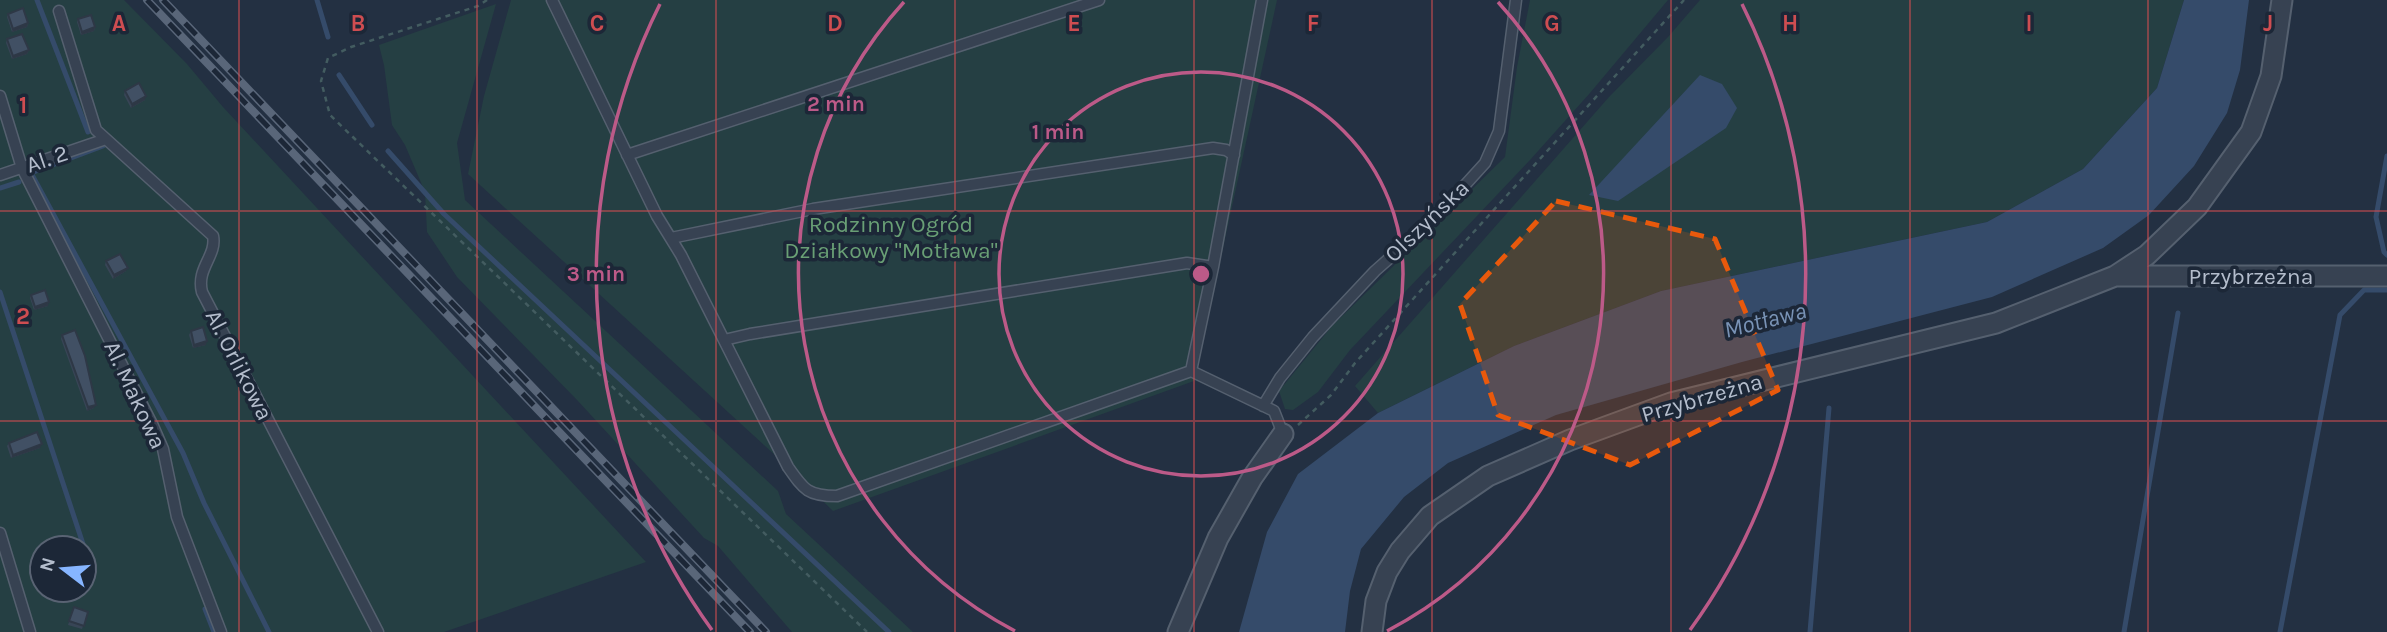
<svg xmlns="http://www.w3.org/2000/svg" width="2387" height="632" font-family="Karla,sans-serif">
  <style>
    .green { fill: #253f43; fill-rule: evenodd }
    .water { fill: #354b6a }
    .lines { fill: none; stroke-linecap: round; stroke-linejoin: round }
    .stream { stroke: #354b6a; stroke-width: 5 }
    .lane-casing { stroke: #55606f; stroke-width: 13 }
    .street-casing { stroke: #55606f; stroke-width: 23 }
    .path { stroke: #435c60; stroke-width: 2.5; stroke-dasharray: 5 5; stroke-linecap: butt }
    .lane { stroke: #374252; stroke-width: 10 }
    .street { stroke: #374252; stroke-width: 19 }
    .rail-casing { stroke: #596679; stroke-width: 8 }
    .rail { stroke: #1c2737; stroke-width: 5; stroke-dasharray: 16; stroke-linecap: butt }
    .wall { fill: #384556 }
    .shaded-wall { fill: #2e3846 }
    .building { fill: #415064; stroke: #2e3846; stroke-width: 2 }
    .marked { fill: #e8590c; fill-opacity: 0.2; stroke: #e8590c; stroke-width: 5; stroke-dasharray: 14 9; stroke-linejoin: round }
    .grid { fill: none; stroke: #ce4d51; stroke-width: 2; stroke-opacity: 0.55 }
    .ring { fill: none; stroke: #bc5a88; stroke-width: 3.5 }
    .labels { text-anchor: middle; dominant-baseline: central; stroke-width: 7; stroke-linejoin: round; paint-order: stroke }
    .street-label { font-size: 23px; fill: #b4bdcc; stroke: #1c2737 }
    .park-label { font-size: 23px; fill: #699f75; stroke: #1c2737 }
    .water-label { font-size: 24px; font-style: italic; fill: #7993b6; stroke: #1c2737 }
    .grid-label { font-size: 23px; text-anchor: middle; font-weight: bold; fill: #ce4d51; stroke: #1c2737; stroke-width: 7; stroke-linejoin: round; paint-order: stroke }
    .centre { fill: #bc5a88; stroke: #1c2737; stroke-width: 3.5 }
    .ring-label { font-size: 21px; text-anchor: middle; font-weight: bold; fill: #bc5a88; stroke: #1c2737; stroke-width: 7; stroke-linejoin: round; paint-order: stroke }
  </style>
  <rect width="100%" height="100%" fill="#233042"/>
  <path class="green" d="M0,0H124L187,64L223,107L646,562L444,632H0ZM42,548H84V590H42Z
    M511,0H1277L1194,381L833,511L788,467L468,174L484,96Z
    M1530,0H1668L1590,93L1530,160L1350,350L1318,392L1293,410L1285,409L1279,391L1332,326L1505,157L1517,67Z
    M1700,0H2184L2157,88L2083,169L1987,222L1661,291L1514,346L1378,413L1355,386L1609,97L1668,37Z
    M496,4L457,143L465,200L778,491L786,514L913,632H792L718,546L704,538L578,401L457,277L427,232L425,192L405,145L392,125L384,65L379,45Z"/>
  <path class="water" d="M2184,0H2249L2240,70L2227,113L2194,166L2149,215L2103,248L1992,297L1742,362L1556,415L1448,463L1404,497L1361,549L1350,591L1345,632H1239L1267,532L1298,474L1378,413L1514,346L1661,291L1987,222L2083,169L2157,88Z
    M1700,75L1722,84L1737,108L1726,128L1618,201L1589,195Z"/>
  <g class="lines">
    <path class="stream" d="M37,0L88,132
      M317,0L328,37
      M339,75L372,125
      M103,146L31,173L183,453L204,503L269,632
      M388,151L444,214L889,632
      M2387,156L2376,217L2384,252L2387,255
      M0,188L19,182
      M0,292L84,547
      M205,609L214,632
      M1810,632L1829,408
      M2124,632L2178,313
      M2280,632L2340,315L2364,290H2387"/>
    <defs>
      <path id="lane" d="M552,0L657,216L681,255L788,467C804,490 808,496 837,496L1191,371L1274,411L1283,434
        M59,11L96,130L106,139
        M0,96L22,168L153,426L163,449L177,517L221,632
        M627,155L1099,0
        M0,175L106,139L213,236C217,256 196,268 202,292L378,632
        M671,238L813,209L1213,148L1226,150L1234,155
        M724,340L750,334L1187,263L1213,267
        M1191,371L1213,267L1262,0
        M1263,406L1280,378L1313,337L1375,271L1435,218L1485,163L1499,131L1516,0
        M0,533L30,632"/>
      <path id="street" d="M2115,276H2387
        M1178,632L1218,538L1252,478L1283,434
        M1372,632L1376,601L1387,572L1400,551L1430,516L1488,476L1570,440L1671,403L1996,323L2115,276L2147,255L2197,207L2251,132L2271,76L2282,0"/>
    </defs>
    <use href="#lane" class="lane-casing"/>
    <use href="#street" class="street-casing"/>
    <path class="path" d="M487,0L478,6L351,47L328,58L321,81L330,115L867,632
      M1298,425L1331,395L1355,363L1684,0"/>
    <use href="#lane" class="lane"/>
    <use href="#street" class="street"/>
    <defs>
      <path id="rail" d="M147,0L750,632
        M163,0L766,632"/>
    </defs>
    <use href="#rail" class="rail-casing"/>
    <use href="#rail" class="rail"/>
  </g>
  <path class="wall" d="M8,14L28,23L27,27L12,32L7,17Z
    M78,19L95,27L94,31L81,35L77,22Z
    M7,39L29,50L27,54L12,59L6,43Z
    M125,91L145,100L131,108L124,95Z
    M106,261L126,271L113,279L105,265Z
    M31,295L48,306L34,310L30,298Z
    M191,331L206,345L193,348L189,335Z
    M62,335L94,408L87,411L61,339Z
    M9,443L40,448L11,458L7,446Z
    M74,607L88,612L82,629L68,625Z"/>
  <path class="shaded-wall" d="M28,23L27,27L12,32L13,29Z
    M95,27L94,31L81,35L82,32Z
    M29,50L27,54L12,59L13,56Z
    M146,96L145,100L131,108L132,104Z
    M128,268L126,271L113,279L114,275Z
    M49,302L48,306L34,310L35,307Z
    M207,341L206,345L193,348L194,345Z
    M96,405L94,408L87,411L88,407Z
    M42,444L40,448L11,458L13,455Z"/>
  <path class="building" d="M23,8L28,23L13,29L8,14Z
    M91,15L95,27L82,32L78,19Z
    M22,34L29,50L13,56L7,39Z
    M139,83L146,96L132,104L125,91Z
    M120,254L128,268L114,275L106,261Z
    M45,290L49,302L35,307L31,295Z
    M203,327L207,341L194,345L191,331Z
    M75,330L85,356L96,405L88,407L62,335Z
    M37,432L42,444L13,455L9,443Z
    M74,607L88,612L84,626L69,621Z"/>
  <path class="marked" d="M1556,201L1715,239L1778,390L1630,465L1498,415L1460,304Z"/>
  <path class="grid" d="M239,0V632M477,0V632M716,0V632M955,0V632M1194,0V632M1432,0V632M1671,0V632M1910,0V632M2148,0V632M0,211H2387M0,421H2387"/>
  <g class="ring">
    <circle cx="1201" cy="274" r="202"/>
    <path d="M1015 631A403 403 0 0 1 904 2M1498 2A403 403 0 0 1 1387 631"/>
    <path d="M712 630A605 605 0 0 1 660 4M1742 4A605 605 0 0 1 1690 630"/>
  </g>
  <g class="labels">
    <g class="street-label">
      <text transform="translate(47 159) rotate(-19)">Al. 2</text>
      <text transform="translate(1427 221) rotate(-44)">Olszyńska</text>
      <text x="2251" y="276">Przybrzeżna</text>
      <text transform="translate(239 365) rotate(63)">Al. Orlikowa</text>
      <text transform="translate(135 395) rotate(65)">Al. Makowa</text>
      <text transform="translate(1702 398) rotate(-16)">Przybrzeżna</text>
    </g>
    <g class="park-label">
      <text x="891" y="224">Rodzinny Ogród<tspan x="891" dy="26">Działkowy "Motława"</tspan></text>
    </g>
    <g class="water-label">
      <text transform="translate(1765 320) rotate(-14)">Motława</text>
    </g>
  </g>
  <g class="grid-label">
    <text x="119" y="31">A</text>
    <text x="358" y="31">B</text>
    <text x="597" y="31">C</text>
    <text x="835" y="31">D</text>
    <text x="1074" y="31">E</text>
    <text x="1313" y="31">F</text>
    <text x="1552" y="31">G</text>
    <text x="1790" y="31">H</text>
    <text x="2029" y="31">I</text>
    <text x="2268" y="31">J</text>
    <text x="23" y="113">1</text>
    <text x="23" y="324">2</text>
  </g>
  <circle cx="1201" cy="274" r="10" class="centre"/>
  <g class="ring-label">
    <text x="836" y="111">2 min</text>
    <text x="1058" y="139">1 min</text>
    <text x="596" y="281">3 min</text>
  </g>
  <g transform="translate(63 569) rotate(286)"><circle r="33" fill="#1c2737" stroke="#596373" stroke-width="2"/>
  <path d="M0-5L12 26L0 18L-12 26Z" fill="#86b5ff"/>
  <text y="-10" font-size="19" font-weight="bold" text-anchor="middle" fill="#b4bdcc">N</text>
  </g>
</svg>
